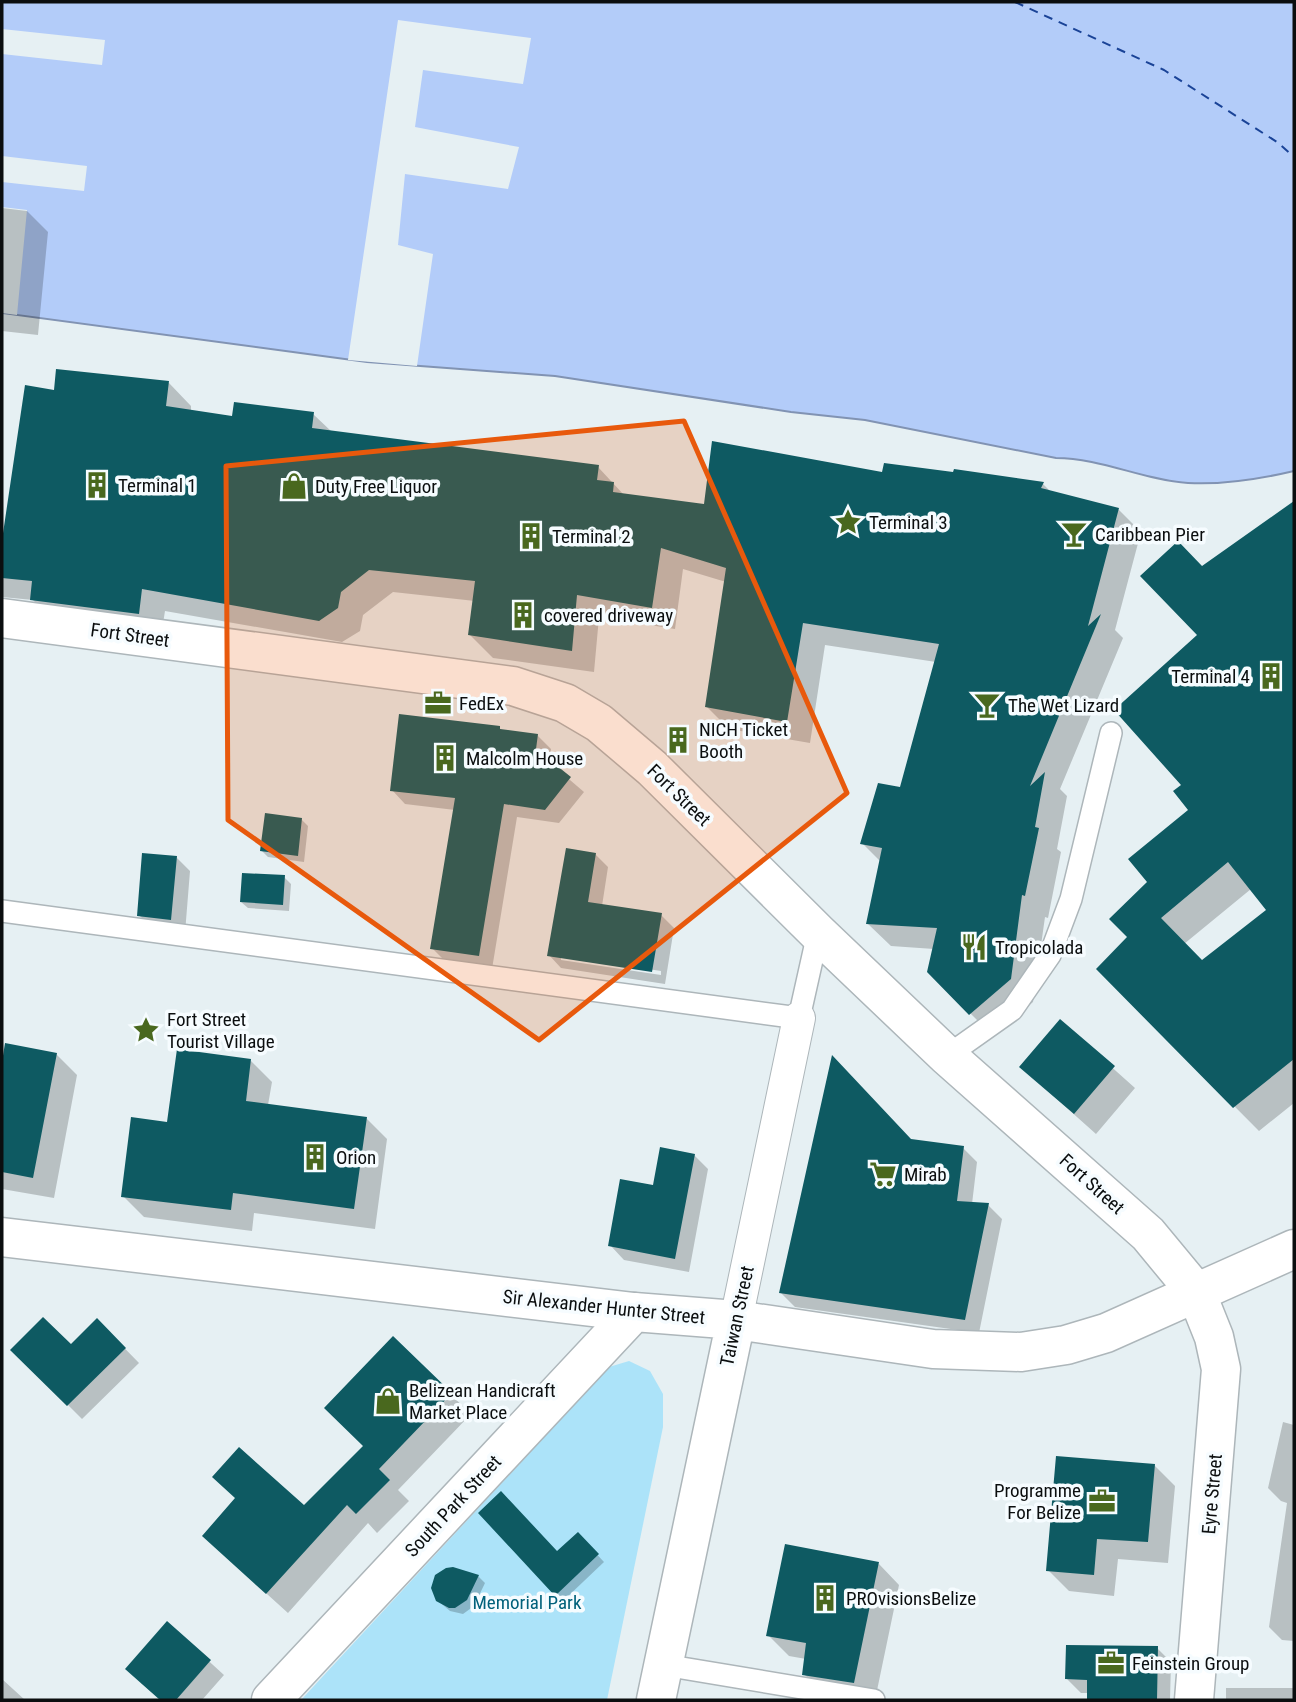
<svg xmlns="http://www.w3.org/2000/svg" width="1296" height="1702" font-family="'Roboto Condensed',sans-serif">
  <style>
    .green { fill: #ace3f9 }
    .water { fill: #b3ccf9; stroke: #8193b3; stroke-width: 2 }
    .pier { fill: #e6f0f3 }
    .shadow { fill: #0003; fill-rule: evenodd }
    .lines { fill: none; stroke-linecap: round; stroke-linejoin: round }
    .ferry { stroke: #1a4397; stroke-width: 2; stroke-dasharray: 9 7; stroke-linecap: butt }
    .building { fill: #0e5a62; fill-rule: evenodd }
    .service-casing { stroke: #adb6ba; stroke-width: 24 }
    .pedestrian-casing { stroke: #adb6ba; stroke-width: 34 }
    .minor-casing { stroke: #adb6ba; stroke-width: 41 }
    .secondary-casing { stroke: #adb6ba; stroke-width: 41 }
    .service { stroke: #fff; stroke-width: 21 }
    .pedestrian { stroke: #fff; stroke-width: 32 }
    .minor { stroke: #fff; stroke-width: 38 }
    .secondary { stroke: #fff; stroke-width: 38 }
    .marked { fill: #e8590c; fill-opacity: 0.2; stroke: #e8590c; stroke-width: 5; stroke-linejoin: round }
    .labels { text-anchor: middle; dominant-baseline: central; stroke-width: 7; stroke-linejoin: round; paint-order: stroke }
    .poi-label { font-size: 19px; fill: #0b0e0f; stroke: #f6fcff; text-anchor: start }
    .street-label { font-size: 19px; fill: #0b0e0f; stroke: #f6fcff }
    .park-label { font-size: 19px; fill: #00617b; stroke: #f6fcff }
  </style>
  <rect width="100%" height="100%" fill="#e6f0f3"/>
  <path class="green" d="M629,1361L650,1371L663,1394V1427L607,1700H301L609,1367Z"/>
  <path class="water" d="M2,2H1294V471C1260,479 1224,485 1188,483C1143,480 1101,458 1056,458L865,420L791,412L555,376L367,362L2,313Z"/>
  <path class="pier" d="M398,20L531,38L523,84L423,70L415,127L519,147L508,189L405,174L398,245L433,254L417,366L348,360Z
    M2,29L105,40L102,65L2,54Z
    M2,156L87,166L84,191L2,182Z
    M2,207L27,210L17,315L2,313Z"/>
  <path class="shadow" d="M2,208L27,211L48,232L38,335L2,331Z
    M169,383L191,406V411L233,418L313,414L332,432L598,467L624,495L705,506L884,474L1043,484L1052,493L1119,510L1141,532L1115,630L1123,638L1060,789L1067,796L1057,849L1061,852L1048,918L1045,917L1033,1002L993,1036L928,971L934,949L891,946L868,924L881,862L862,843L901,789L936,662L825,645L810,743L729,729L707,707L726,582L683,569L675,629L599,617L594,672L493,658L470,635L475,601L393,592L363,615L360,631L342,642L165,611L161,636L54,622L33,600L2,597V534L4,535L55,392Z
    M1294,503V1103L1259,1131L1098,969L1129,937L1150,882L1190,810L1183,785L1199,635L1203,568ZM1251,889L1268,910L1202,962L1184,944Z
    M499,728L503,731L537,735L551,749L549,762L584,792L559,823L517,817L492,969L446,962L432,948L455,810L405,804L392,790Z
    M301,819L308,826L304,862L268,857L262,851Z
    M595,854L608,867L602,906L661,915L674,928L665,984L561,968L549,955ZM561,956L661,971V975L561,960Z
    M176,857L190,871L185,933L153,929L139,915Z
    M284,877L291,884L289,911L248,908L241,902Z
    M1060,1021L1135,1088L1096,1134L1021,1067Z
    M7,1045L56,1054L77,1075L54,1198L2,1189V1071Z
    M251,1061L272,1082L268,1105L366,1118L387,1139L375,1229L254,1213L252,1231L144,1217L123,1196L169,1124Z
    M911,1140L963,1148L977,1162L972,1204L988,1205L1002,1219L979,1333L795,1307L781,1293Z
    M694,1155L708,1169L689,1272L624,1260L610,1245L654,1187Z
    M97,1320L139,1363L82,1419L13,1350L71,1346Z
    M393,1339L471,1414L398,1490L409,1501L377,1533L368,1523L288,1613L225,1556L304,1508L365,1446Z
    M1283,1422L1294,1425V1641L1282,1640L1269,1627L1287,1503L1281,1501L1268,1488Z
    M1154,1465L1175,1486L1168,1563L1118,1559L1114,1596L1069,1591L1048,1570Z
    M480,1513L557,1553L578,1534L604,1562L563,1601Z
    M879,1564L899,1585L875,1700L825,1695L804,1674L806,1659L789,1656L768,1635Z
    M478,1576L485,1583L474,1606L463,1614L450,1611L437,1600Z
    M167,1623L224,1675L202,1700H161L141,1683Z
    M1157,1648L1171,1662L1170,1700H1088V1693H1081L1067,1679Z
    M2,1679L25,1700H2Z
    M1226,1688H1294V1700H1226Z"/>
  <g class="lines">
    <path class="ferry" d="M1015,2L1164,70L1277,142L1294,157"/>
  </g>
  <path class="building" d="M56,369L169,381L166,406L232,416L234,402L314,412L312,428L599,465L597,480L614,482L613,492L704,504L712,441L882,472L884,463L953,472L954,469L1044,482L1041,488L1119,508L1088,626L1101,614L1030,786L1045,772L1035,827L1039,828L1025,896L1022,895L1011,979L969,1015L927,972L937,928L866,924L882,848L860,844L878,783L900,787L939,644L803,623L787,722L705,707L726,568L661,548L652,608L577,595L572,651L468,635L475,581L369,570L341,592L338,608L319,621L142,589L139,614L30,600L32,581L2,578V540L25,385L54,390Z
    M1294,501V1059L1233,1108L1096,969L1127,937L1109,919L1147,882L1128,859L1188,810L1173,791L1181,785L1114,710L1197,635L1140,576L1178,541L1202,566ZM1228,862L1266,910L1202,960L1161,918Z
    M399,714L500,726V729L538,734L536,749L571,777L545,810L504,804L479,956L430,949L455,798L390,791Z
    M265,813L302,818L298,856L260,851Z
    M566,848L596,853L588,902L662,913L652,972L547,956Z
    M142,853L177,856L171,920L137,916Z
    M242,873L285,875L283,905L240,902Z
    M1060,1019L1115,1066L1074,1114L1019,1067Z
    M5,1043L57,1053L33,1178L2,1172V1062Z
    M177,1049L251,1059L246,1101L367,1117L354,1209L233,1193L231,1210L121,1197L131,1117L167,1122Z
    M832,1055L911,1139L964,1146L957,1201L989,1203L965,1320L779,1293Z
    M660,1147L695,1154L675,1259L608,1246L620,1179L653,1185Z
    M43,1317L71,1344L97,1318L126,1348L67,1406L10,1350Z
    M393,1336L452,1393L379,1469L390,1480L356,1514L347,1505L266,1594L202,1536L235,1498L212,1477L239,1447L304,1505L363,1446L324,1408Z
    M1056,1456L1155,1464L1148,1542L1097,1539L1094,1575L1046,1571Z
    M501,1491L557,1551L578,1532L599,1554L555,1596L478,1513Z
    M785,1544L879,1562L854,1683L802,1675L806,1643L766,1636Z
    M453,1567L479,1575L467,1600L455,1608H449L436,1601L431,1588L435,1575L446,1568Z
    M167,1621L211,1660L176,1700H160L125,1669Z
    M1066,1645L1158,1646L1157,1700H1087V1680L1065,1679Z"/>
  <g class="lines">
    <defs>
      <path id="service" d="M2,911L799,1018L818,933
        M947,1056L1012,1010L1050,955L1071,899L1111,733
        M664,1665L874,1700"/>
      <path id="pedestrian" d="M736,1320L799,1018"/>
      <path id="minor" d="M2,618L513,686L565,703L599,723L652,768L818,933L947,1056L1148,1234L1196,1292L1214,1337L1221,1369L1194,1700
        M2,1237L634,1312"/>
      <path id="secondary" d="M271,1700L634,1312L736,1320L933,1349L1021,1352L1066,1345L1106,1333L1294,1249
        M656,1700L736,1320"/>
    </defs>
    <use href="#service" class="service-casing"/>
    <use href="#pedestrian" class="pedestrian-casing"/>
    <use href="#minor" class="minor-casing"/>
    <use href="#secondary" class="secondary-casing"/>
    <use href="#service" class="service"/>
    <use href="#pedestrian" class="pedestrian"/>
    <use href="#minor" class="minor"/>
    <use href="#secondary" class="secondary"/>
  </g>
  <path class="marked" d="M684,421L847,793L539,1040L228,820L226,466Z"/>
  <defs>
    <symbol id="building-bare" viewBox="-9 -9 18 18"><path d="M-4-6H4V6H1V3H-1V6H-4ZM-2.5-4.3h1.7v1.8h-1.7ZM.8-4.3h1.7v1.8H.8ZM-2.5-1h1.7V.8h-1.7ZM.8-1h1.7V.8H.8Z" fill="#49681e" stroke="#f6fcff" stroke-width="2.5" paint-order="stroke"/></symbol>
    <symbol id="shop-bare" viewBox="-9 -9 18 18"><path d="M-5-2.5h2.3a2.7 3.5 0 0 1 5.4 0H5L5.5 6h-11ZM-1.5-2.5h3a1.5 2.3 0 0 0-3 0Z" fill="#49681e" stroke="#f6fcff" stroke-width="2.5" paint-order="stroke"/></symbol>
    <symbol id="sight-bare" viewBox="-9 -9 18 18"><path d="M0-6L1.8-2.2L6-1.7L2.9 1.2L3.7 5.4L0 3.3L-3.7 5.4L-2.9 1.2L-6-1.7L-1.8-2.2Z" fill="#49681e" stroke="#f6fcff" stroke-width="2.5" paint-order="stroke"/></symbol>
    <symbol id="bar-bare" viewBox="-9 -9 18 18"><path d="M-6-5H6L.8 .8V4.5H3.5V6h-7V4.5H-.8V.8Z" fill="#49681e" stroke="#f6fcff" stroke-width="2.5" paint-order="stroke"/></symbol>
    <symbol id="office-bare" viewBox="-9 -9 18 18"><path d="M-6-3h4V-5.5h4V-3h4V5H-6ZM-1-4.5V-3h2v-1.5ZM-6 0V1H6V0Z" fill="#49681e" stroke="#f6fcff" stroke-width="2.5" paint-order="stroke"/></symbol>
    <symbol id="restaurant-bare" viewBox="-9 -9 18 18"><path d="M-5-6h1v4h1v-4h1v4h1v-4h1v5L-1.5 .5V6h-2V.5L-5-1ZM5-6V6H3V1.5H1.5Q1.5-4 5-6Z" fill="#49681e" stroke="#f6fcff" stroke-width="2.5" paint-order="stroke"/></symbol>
    <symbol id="supermarket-bare" viewBox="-9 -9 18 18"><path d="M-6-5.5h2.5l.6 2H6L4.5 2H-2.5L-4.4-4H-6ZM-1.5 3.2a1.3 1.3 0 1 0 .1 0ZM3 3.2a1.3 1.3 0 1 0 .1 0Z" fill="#49681e" stroke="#f6fcff" stroke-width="2.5" paint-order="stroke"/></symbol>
  </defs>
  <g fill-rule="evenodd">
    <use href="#building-bare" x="78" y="466" width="38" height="38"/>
    <use href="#shop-bare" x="275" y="467" width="38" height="38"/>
    <use href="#sight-bare" x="829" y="503" width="38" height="38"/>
    <use href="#bar-bare" x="1055" y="515" width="38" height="38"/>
    <use href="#building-bare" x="512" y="517" width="38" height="38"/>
    <use href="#building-bare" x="504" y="596" width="38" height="38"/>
    <use href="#building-bare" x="1252" y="657" width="38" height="38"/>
    <use href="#office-bare" x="419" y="684" width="38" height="38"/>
    <use href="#bar-bare" x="968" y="686" width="38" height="38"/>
    <use href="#building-bare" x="659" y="721" width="38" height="38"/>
    <use href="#building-bare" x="426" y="739" width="38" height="38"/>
    <use href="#restaurant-bare" x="955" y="928" width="38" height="38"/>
    <use href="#sight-bare" x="127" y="1011" width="38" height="38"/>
    <use href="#building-bare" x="296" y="1138" width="38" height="38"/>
    <use href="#supermarket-bare" x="864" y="1155" width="38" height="38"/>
    <use href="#shop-bare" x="369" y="1382" width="38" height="38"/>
    <use href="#office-bare" x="1083" y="1482" width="38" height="38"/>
    <use href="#building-bare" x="806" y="1579" width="38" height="38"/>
    <use href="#office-bare" x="1092" y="1644" width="38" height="38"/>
  </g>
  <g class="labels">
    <g class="poi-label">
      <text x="118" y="485">Terminal 1</text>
      <text x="315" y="486">Duty Free Liquor</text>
      <text x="869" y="522">Terminal 3</text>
      <text x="1095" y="534">Caribbean Pier</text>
      <text x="552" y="536">Terminal 2</text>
      <text x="544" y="615">covered driveway</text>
      <text x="1250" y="676" text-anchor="end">Terminal 4</text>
      <text x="459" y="703">FedEx</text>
      <text x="1008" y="705">The Wet Lizard</text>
      <text x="699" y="729">NICH Ticket<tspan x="699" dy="22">Booth</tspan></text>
      <text x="466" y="758">Malcolm House</text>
      <text x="995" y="947">Tropicolada</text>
      <text x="167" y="1019">Fort Street<tspan x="167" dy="22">Tourist Village</tspan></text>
      <text x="336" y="1157">Orion</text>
      <text x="904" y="1174">Mirab</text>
      <text x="409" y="1390">Belizean Handicraft<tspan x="409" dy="22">Market Place</tspan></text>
      <text x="1081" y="1490" text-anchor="end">Programme<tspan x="1081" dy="22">For Belize</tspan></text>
      <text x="846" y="1598">PROvisionsBelize</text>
      <text x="1132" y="1663">Feinstein Group</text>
    </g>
    <g class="street-label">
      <text transform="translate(130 635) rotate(8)">Fort Street</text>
      <text transform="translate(679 795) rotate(44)">Fort Street</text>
      <text transform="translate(1092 1184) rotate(42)">Fort Street</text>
      <text transform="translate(604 1307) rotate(6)">Sir Alexander Hunter Street</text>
      <text transform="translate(737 1316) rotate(-78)">Taiwan Street</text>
      <text transform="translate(1212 1494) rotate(-85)">Eyre Street</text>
      <text transform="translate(453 1506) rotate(-47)">South Park Street</text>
    </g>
    <g class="park-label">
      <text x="527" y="1602">Memorial Park</text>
    </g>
  </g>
  <rect width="1296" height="1702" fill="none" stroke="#0b0e0f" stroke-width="7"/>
</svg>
